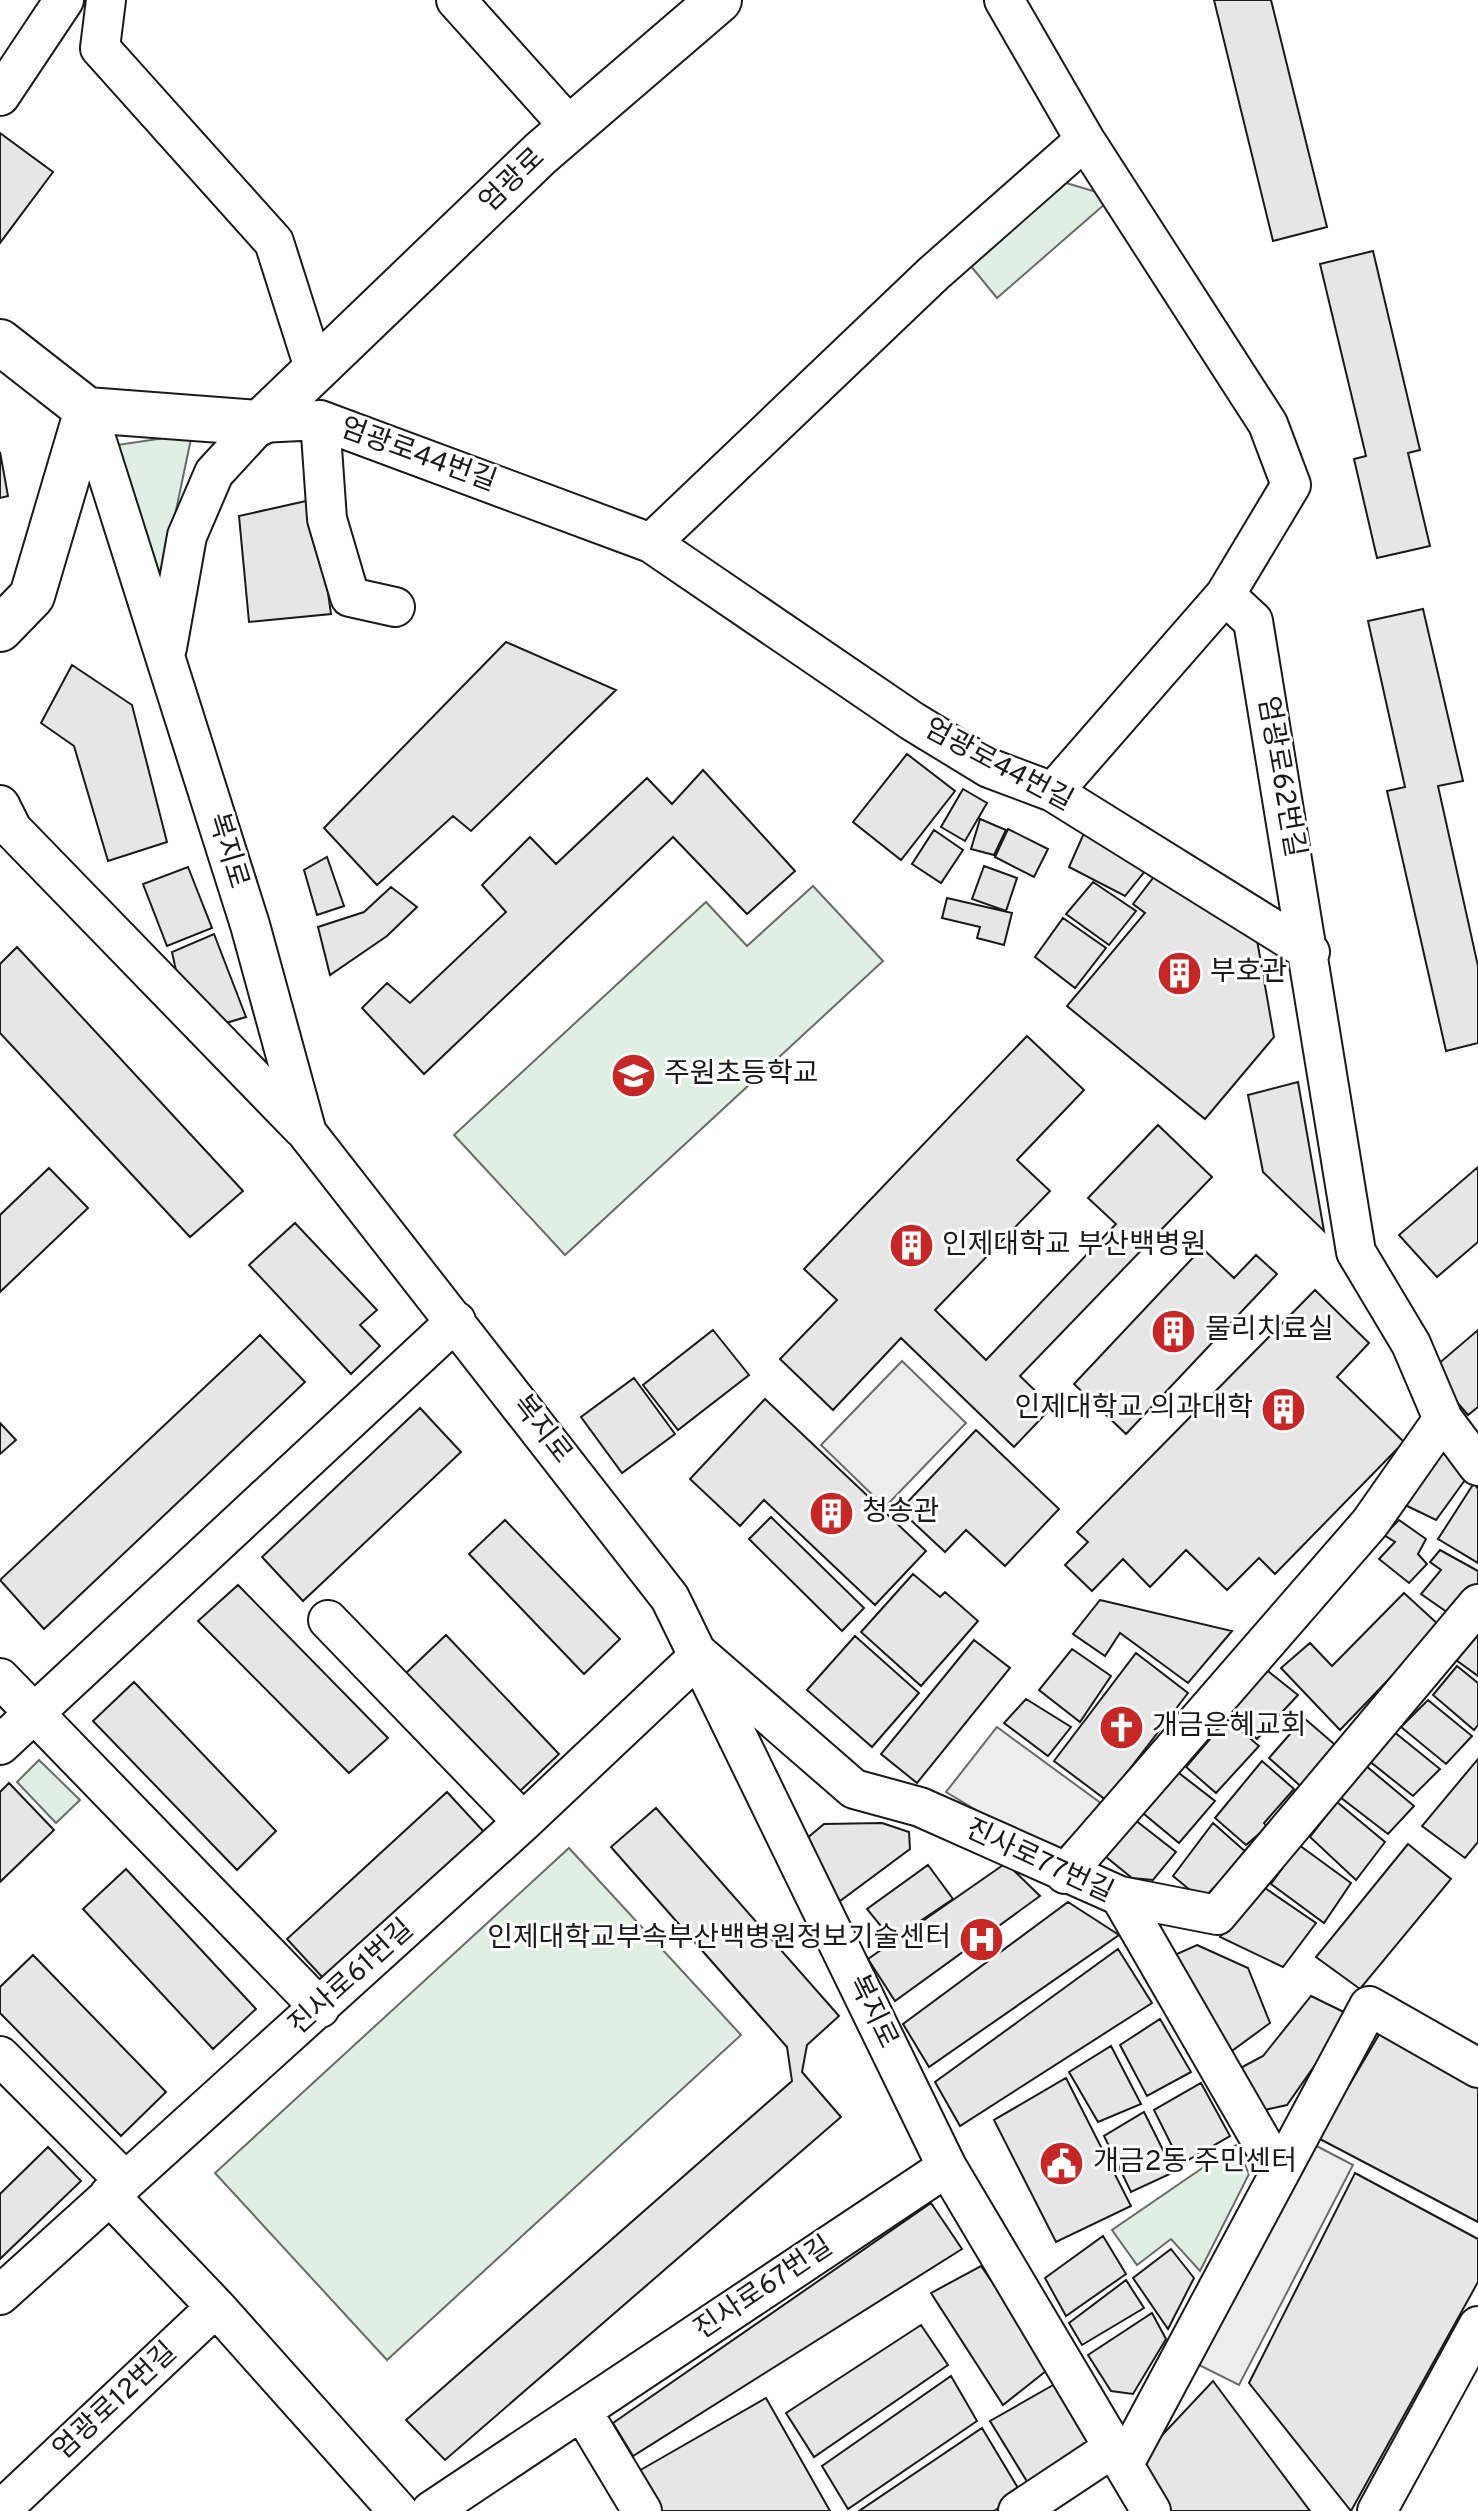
<svg xmlns="http://www.w3.org/2000/svg" width="1478" height="2511" font-family="Overpass,'Noto Sans KR',sans-serif">
  <style>
    .green { fill: #e0efe3; stroke: #6a6a6a; stroke-width: 2 }
    .parking { fill: #ededed; stroke: #6a6a6a; stroke-width: 2 }
    .building { fill: #e6e6e6; stroke: #1a1a1a; stroke-width: 2 }
    .lines { fill: none; stroke-linecap: round; stroke-linejoin: round }
    .minor-casing { stroke: #1a1a1a; stroke-width: 42 }
    .major-casing { stroke: #1a1a1a; stroke-width: 48 }
    .minor { stroke: #fff; stroke-width: 38 }
    .major { stroke: #fff; stroke-width: 44 }
    .labels { text-anchor: middle; dominant-baseline: central; stroke-width: 6; stroke-linejoin: round; paint-order: stroke }
    .street-label { font-size: 28px; fill: #1a1a1a; stroke: #fff }
    .poi-label { font-size: 28px; fill: #1a1a1a; stroke: #fff; text-anchor: start }
  </style>
  <rect width="100%" height="100%" fill="#fff"/>
  <path class="green" d="M1063,182L1113,197L997,298L970,265Z
    M192,434L156,606L117,445Z
    M813,886L883,961L565,1255L454,1135L706,902L747,946Z
    M39,1760L80,1800L56,1823L17,1782Z
    M569,1848L741,2035L387,2360L215,2173Z
    M1236,2145L1249,2174L1200,2271L1171,2239L1137,2265L1112,2230Z"/>
  <path class="parking" d="M902,1361L966,1423L885,1507L821,1445Z
    M997,1727L1102,1804L1053,1856L946,1792Z
    M1311,2143L1353,2165L1239,2385L1197,2364Z"/>
  <path class="building" d="M1214,0H1271L1327,227L1273,241Z
    M0,133L53,172L0,243Z
    M1373,251L1420,450L1408,453L1430,546L1377,558L1354,459L1366,456L1320,264Z
    M0,452L8,496L0,498Z
    M315,499L331,614L249,622L239,516Z
    M1423,609L1463,781L1438,786L1478,966V1043L1446,1051L1387,791L1405,787L1368,621Z
    M506,642L616,690L471,831L453,816L377,885L324,828Z
    M72,665L132,705L167,842L108,861L74,746L41,723Z
    M907,754L955,791L901,860L853,822Z
    M703,770L795,871L747,914L673,837L424,1074L362,1008L387,983L410,1003L506,912L482,885L530,837L556,864L647,778L672,804Z
    M963,789L987,803L965,841L941,827Z
    M980,819L1006,830L994,855L971,849Z
    M1008,829L1048,849L1034,877L995,857Z
    M934,830L963,850L941,883L912,864Z
    M1084,833L1149,866L1125,896L1069,867Z
    M327,857L344,906L317,915L304,870Z
    M984,866L1017,878L1006,911L972,899Z
    M188,867L212,928L167,946L143,884Z
    M1160,869L1257,940L1274,1037L1205,1119L1067,1006L1145,913L1133,904Z
    M1093,882L1136,911L1109,945L1066,914Z
    M391,887L417,907L387,936L330,975L318,927L364,912Z
    M947,898L1012,913L1004,945L977,938L980,927L942,918Z
    M1063,918L1106,948L1075,988L1035,957Z
    M214,934L246,1017L219,1025L177,975L172,952Z
    M17,947L243,1191L190,1237L0,1033V964Z
    M1027,1036L1084,1090L1017,1160L1050,1191L935,1310L986,1360L1116,1224L1088,1198L1158,1125L1212,1177L1020,1376L1052,1407L1014,1447L901,1338L833,1410L780,1359L837,1300L804,1269Z
    M1298,1082L1324,1231L1263,1172L1248,1095Z
    M1478,1167V1242L1437,1277L1399,1235Z
    M49,1168L88,1208L0,1292V1215Z
    M295,1223L377,1310L360,1325L380,1346L351,1374L249,1265Z
    M1202,1248L1234,1278L1256,1255L1277,1274L1126,1434L1074,1384Z
    M1315,1290L1369,1343L1337,1377L1404,1442L1275,1574L1259,1558L1227,1590L1186,1550L1150,1587L1123,1559L1092,1591L1065,1565L1088,1542L1077,1532Z
    M713,1330L749,1375L678,1430L643,1385Z
    M1478,1330V1407L1468,1415L1430,1371Z
    M260,1335L305,1382L44,1629L0,1580Z
    M634,1378L675,1434L622,1473L581,1417Z
    M765,1399L926,1551L875,1605L764,1500L740,1526L690,1479Z
    M420,1408L461,1452L303,1601L262,1557Z
    M0,1423L16,1440L0,1454Z
    M976,1430L1059,1509L1005,1566L966,1530L945,1552L900,1510Z
    M1442,1441L1465,1480L1436,1520L1403,1504Z
    M1474,1483L1478,1489V1563L1438,1539Z
    M771,1517L864,1608L842,1631L749,1539Z
    M505,1520L620,1639L584,1674L469,1554Z
    M1399,1520L1426,1539L1418,1554L1427,1564L1409,1583L1379,1559L1395,1542L1384,1535Z
    M1440,1550L1478,1571V1590L1454,1617L1421,1594L1441,1570L1430,1562Z
    M913,1574L940,1597L945,1592L978,1621L921,1686L861,1632Z
    M238,1585L388,1738L349,1773L198,1621Z
    M1404,1593L1440,1626L1340,1730L1281,1668L1310,1643L1332,1666Z
    M1100,1600L1232,1631L1188,1683L1120,1633L1105,1656L1073,1634Z
    M446,1635L559,1754L518,1793L405,1674Z
    M1478,1635V1676L1456,1660Z
    M855,1636L919,1693L872,1747L807,1690Z
    M974,1640L1010,1668L917,1783L881,1754Z
    M1072,1649L1111,1676L1080,1722L1039,1690Z
    M1136,1653L1188,1693L1106,1800L1054,1761Z
    M1259,1664L1298,1695L1257,1739L1220,1704Z
    M1457,1666L1478,1683V1725L1474,1730L1433,1695Z
    M134,1682L276,1831L237,1870L93,1721Z
    M1026,1699L1071,1727L1048,1756L1004,1723Z
    M1428,1700L1472,1736L1446,1764L1401,1727Z
    M1304,1718L1340,1749L1305,1790L1269,1758Z
    M1227,1719L1259,1746L1216,1793L1186,1767Z
    M1393,1731L1440,1769L1413,1796L1368,1760Z
    M1478,1759V1842L1465,1858L1422,1826Z
    M1262,1761L1294,1789L1264,1823L1267,1827L1246,1845L1215,1818Z
    M1166,1763L1215,1801L1179,1843L1132,1804Z
    M1365,1765L1414,1806L1388,1834L1340,1797Z
    M9,1783L54,1830L0,1882V1792Z
    M447,1792L484,1832L324,1979L287,1939Z
    M1337,1802L1385,1842L1356,1880L1310,1837Z
    M656,1808L839,2016L807,2045L802,2072L841,2117L445,2460L406,2420L792,2081L787,2047L611,1847Z
    M1130,1816L1176,1852L1153,1880L1132,1878L1100,1852Z
    M882,1823L909,1832L910,1849L840,1901L800,1844L824,1824Z
    M1213,1823L1247,1853L1202,1900L1173,1876Z
    M1408,1844L1451,1879L1360,1989L1316,1957Z
    M1299,1845L1351,1883L1324,1923L1271,1884Z
    M1006,1863L1040,1896L895,2001L868,1959Z
    M928,1865L953,1899L892,1940L867,1909Z
    M126,1869L256,2009L213,2049L83,1909Z
    M1265,1888L1316,1923L1283,1967L1220,1937Z
    M1068,1902L1119,1935L929,2067L903,2024Z
    M1197,1945L1248,1968L1270,2023L1225,2056L1168,1958Z
    M1118,1949L1152,2003L960,2126L935,2082Z
    M33,1955L166,2092L121,2136L0,2013V1987Z
    M1311,1996L1350,2015L1287,2105L1256,2112L1233,2072L1263,2056Z
    M1160,2019L1191,2072L1147,2096L1120,2045Z
    M1380,2033L1478,2088V2222L1318,2138Z
    M1111,2046L1141,2104L1098,2122L1069,2072Z
    M1066,2078L1131,2206L1056,2242L994,2120Z
    M1201,2083L1230,2136L1181,2164L1154,2110Z
    M1144,2112L1174,2172L1131,2192L1104,2136Z
    M48,2147L81,2181L0,2259V2194Z
    M1355,2173L1478,2239V2282L1351,2511L1249,2383Z
    M931,2203L962,2249L633,2456L613,2423Z
    M1103,2236L1126,2274L1066,2316L1045,2278Z
    M1171,2249L1194,2278L1168,2329L1133,2278Z
    M981,2266L1051,2367L1003,2405L931,2293Z
    M1126,2280L1144,2308L1082,2345L1069,2323Z
    M1152,2313L1166,2339L1133,2394L1111,2391L1088,2355Z
    M921,2325L948,2365L814,2457L786,2413Z
    M951,2376L977,2421L848,2509L822,2466Z
    M1213,2381L1310,2511H1169L1145,2473L1150,2448Z
    M1055,2384L1091,2435L1089,2448L1031,2488L990,2421Z
    M766,2398L830,2511H659L637,2472Z
    M982,2428L1021,2493L994,2511H859Z"/>
  <g class="lines">
    <defs>
      <path id="minor" d="M106,0L100,48L274,242L315,371
        M456,0L570,127
        M1004,0L1085,140L1268,424L1291,485L1225,595L1053,792
        M0,96L64,0
        M87,410L250,925L307,1133L670,1598L947,2167L1151,2511
        M320,420L327,519L350,597L395,607
        M651,543L933,274L1085,140
        M1225,595L1253,621L1356,1252L1411,1344L1443,1419L1478,1466
        M167,648L187,536L214,473L260,423L320,420L651,543L912,721L989,768L1053,792L1310,952
        M0,805L12,829L303,1129
        M328,1620L523,1822
        M0,1678L320,2008
        M0,1745L456,1321
        M1065,1874L1370,1523L1443,1419
        M1120,1896L1217,1915L1478,1604
        M0,2056L125,2181
        M109,2195L216,2307L398,2511
        M0,2295L523,1822L700,1655L854,1789L920,1807L1120,1896L1279,2172
        M582,2411L642,2511
        M1124,2464L1369,2006L1478,2068
        M0,2511L216,2307
        M431,2511L947,2167
        M1018,2511L1113,2448
        M1377,2511L1478,2326"/>
      <path id="major" d="M0,342L87,410
        M87,410L260,423L541,153L719,0
        M0,629L32,596L87,410"/>
    </defs>
    <use href="#minor" class="minor-casing"/>
    <use href="#major" class="major-casing"/>
    <use href="#minor" class="minor"/>
    <use href="#major" class="major"/>
  </g>
  <defs>
    <symbol id="building-disc" viewBox="-11 -11 22 22"><circle r="9.5" fill="#c62828" stroke="#fff"/><path d="M-4-6H4V6H1V3H-1V6H-4ZM-2.5-4.3h1.7v1.8h-1.7ZM.8-4.3h1.7v1.8H.8ZM-2.5-1h1.7V.8h-1.7ZM.8-1h1.7V.8H.8Z" fill="#fff"/></symbol>
    <symbol id="school-disc" viewBox="-11 -11 22 22"><circle r="9.5" fill="#c62828" stroke="#fff"/><path d="M0-5L7-2L0 1L-7-2ZM-4 1L0 2.5L4 1V4Q0 6-4 4Z" fill="#fff"/></symbol>
    <symbol id="church-disc" viewBox="-11 -11 22 22"><circle r="9.5" fill="#c62828" stroke="#fff"/><path d="M-1.2-6h2.4v3.5h3.3v2.4h-3.3V6h-2.4V-.1h-3.3v-2.4h3.3Z" fill="#fff"/></symbol>
    <symbol id="hospital-disc" viewBox="-11 -11 22 22"><circle r="9.5" fill="#c62828" stroke="#fff"/><path d="M-5-5h3v3.5h4V-5h3V5h-3V1.5h-4V5h-3Z" fill="#fff"/></symbol>
    <symbol id="civic-disc" viewBox="-11 -11 22 22"><circle r="9.5" fill="#c62828" stroke="#fff"/><path d="M-.6-6.5H3V-4.5H.6V-3L4-1V1h2V6H-6V1h2V-1L-.6-3ZM-1.2 2.5V6h2.4V2.5Z" fill="#fff"/></symbol>
  </defs>
  <g fill-rule="evenodd">
    <use href="#building-disc" x="1154" y="948" width="51" height="51"/>
    <use href="#school-disc" x="608" y="1050" width="51" height="51"/>
    <use href="#building-disc" x="886" y="1220" width="51" height="51"/>
    <use href="#building-disc" x="1148" y="1306" width="51" height="51"/>
    <use href="#building-disc" x="1258" y="1384" width="51" height="51"/>
    <use href="#building-disc" x="806" y="1488" width="51" height="51"/>
    <use href="#church-disc" x="1096" y="1702" width="51" height="51"/>
    <use href="#hospital-disc" x="956" y="1914" width="51" height="51"/>
    <use href="#civic-disc" x="1036" y="2138" width="51" height="51"/>
  </g>
  <g class="labels">
    <g class="street-label">
      <text transform="translate(513 181) rotate(-44)">엄광로</text>
      <text transform="translate(418 456) rotate(20)">엄광로44번길</text>
      <text transform="translate(998 766) rotate(28)">엄광로44번길</text>
      <text transform="translate(1280 777) rotate(80)">엄광로62번길</text>
      <text transform="translate(227 851) rotate(73)">복지로</text>
      <text transform="translate(541 1430) rotate(52)">복지로</text>
      <text transform="translate(1039 1862) rotate(25)">진사로77번길</text>
      <text transform="translate(352 1978) rotate(-42)">진사로61번길</text>
      <text transform="translate(872 2012) rotate(64)">복지로</text>
      <text transform="translate(764 2289) rotate(-34)">진사로67번길</text>
      <text transform="translate(116 2402) rotate(-43)">엄광로12번길</text>
    </g>
    <g class="poi-label">
      <text x="1210" y="973">부호관</text>
      <text x="664" y="1075">주원초등학교</text>
      <text x="942" y="1246">인제대학교 부산백병원</text>
      <text x="1205" y="1331">물리치료실</text>
      <text x="1253" y="1409" text-anchor="end">인제대학교 의과대학</text>
      <text x="862" y="1513">청송관</text>
      <text x="1152" y="1727">개금은혜교회</text>
      <text x="951" y="1939" text-anchor="end">인제대학교부속부산백병원정보기술센터</text>
      <text x="1093" y="2163">개금2동 주민센터</text>
    </g>
  </g>
</svg>
